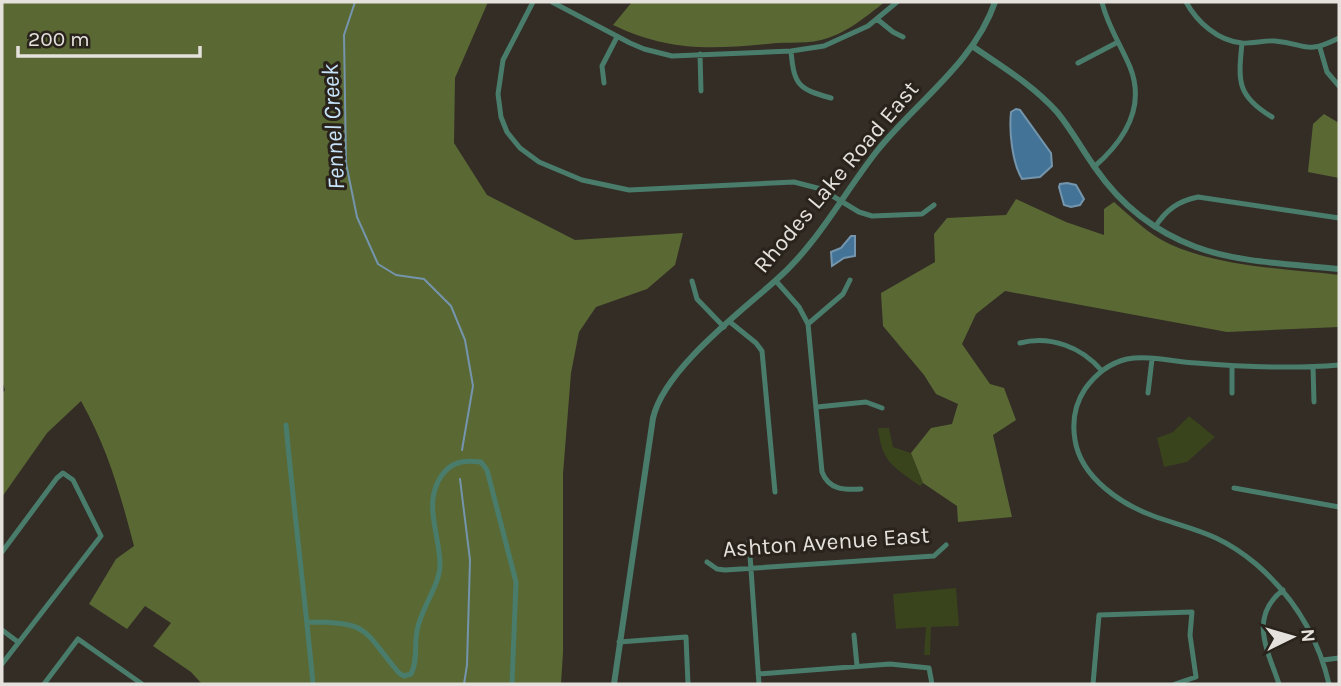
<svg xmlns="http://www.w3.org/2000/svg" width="1341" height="686" font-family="Karla,sans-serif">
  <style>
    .green { fill: #39431c }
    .forest { fill: #5a6834 }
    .water { fill: #437498; stroke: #7495ac; stroke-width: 2 }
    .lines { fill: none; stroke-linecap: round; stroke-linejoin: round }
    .stream { stroke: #7495ac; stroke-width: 2 }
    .minor { stroke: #497c6b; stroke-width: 5 }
    .tertiary { stroke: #497c6b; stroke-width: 6 }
    .labels { text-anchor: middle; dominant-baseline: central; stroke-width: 6; stroke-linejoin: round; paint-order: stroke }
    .street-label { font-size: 23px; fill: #e5e1dc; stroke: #29231c }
    .water-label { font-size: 24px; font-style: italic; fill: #c7e3f9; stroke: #29231c }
  </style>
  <rect width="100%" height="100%" fill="#332d26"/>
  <path class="green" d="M1189,416L1215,437L1187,462L1164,467L1157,438L1173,432Z
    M878,428H889L893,447L911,453L923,483L920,486C893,466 882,463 878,428Z
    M956,588L959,626L931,627L930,655H924L926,627L896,629L893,594Z"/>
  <path class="forest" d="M2,2H488L455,78L454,143L487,195L575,240L683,233L675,265L647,289L596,307L579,332L571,373L563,474V652L561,684H202L191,672L153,646L171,623L145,606L127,629L89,604L116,559L134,546C120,493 108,449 81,401L47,433L2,497V394L5,390L2,380Z
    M632,2H885C865,17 846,34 821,40C807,44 791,42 777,43C714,49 672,53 613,25Z
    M1324,114L1339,123V178L1308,172L1313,124Z
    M1016,199L1066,222L1104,235V209L1114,202C1128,214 1143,229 1160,239C1210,267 1283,268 1339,275V327L1227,332L1005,291L976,314L962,344L990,384L1004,388L1016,420L993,435L1012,517L958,522L957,506L923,483L911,453L931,428L952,424L958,404L936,394L924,375L883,326L881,293L935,262L934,234L947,218L1006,215Z"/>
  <path class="water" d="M1016,109L1020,110L1051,153L1052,166L1040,177L1022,179C1012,162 1009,131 1011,112Z
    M1067,183L1076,185L1084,199L1080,205L1071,207L1064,205L1059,187L1060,184Z
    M851,236H855V256L844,258L832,266L831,252L841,248Z"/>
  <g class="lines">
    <path class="stream" d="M355,2L344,35L346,163L357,217L378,264L396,275L424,279L451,306L465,340L473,386L462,450
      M460,479L470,560L467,665L464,684"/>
    <path class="minor" d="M533,2L503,60L498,94L501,117L507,132L520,148L539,162L582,180L629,190L794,182L821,189L859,212L872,216L922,214L934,205
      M552,2L630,43L644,49L672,56L791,51L824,46L868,26L897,2
      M1186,2C1197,22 1218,41 1242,43C1253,44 1264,40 1275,41C1308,44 1305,55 1339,38
      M877,19L893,32L903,37
      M1242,43C1238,82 1237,96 1272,117
      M1320,48L1327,72L1339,86
      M791,51C794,85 798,89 831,98
      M700,54L701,91
      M1078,63L1118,42
      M604,83L602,66L617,37
      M1094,167C1124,141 1146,107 1130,67C1121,45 1107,25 1102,2
      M1155,227C1166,210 1178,201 1198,197L1339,218
      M692,281L697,299L724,327
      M776,281L799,307L808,324L822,472C829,490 844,490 861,489
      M730,322L756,343L762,351L775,492
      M808,324L843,294L850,280
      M1020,343C1050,335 1082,347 1102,371
      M1313,367L1314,402
      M1148,393L1152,359
      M1232,393V366
      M817,407L866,402L882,408
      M286,425C294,512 305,598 313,684
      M1234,488L1339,507
      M749,541L759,684
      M2,552L57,478L63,473L73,480L101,536L2,664
      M707,562L717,569L725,570L934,556L946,545
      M308,622C370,622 362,629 399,673L404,676L411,674C418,661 414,646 417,631C420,610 440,585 440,565C440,534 422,503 442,475C452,461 465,460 481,462L487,470L516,582L512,684
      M2,630L18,642
      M854,635L857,666
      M619,642L686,637L688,684
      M1323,660L1339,658
      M758,674L890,664L929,668L932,684
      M44,684L78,639L142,684
      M1093,684L1099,615L1192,612L1190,635L1196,677L1175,684
      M1279,684C1268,651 1248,617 1283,590
      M1329,684C1318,637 1293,596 1256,564C1244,554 1231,545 1216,538C1197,529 1176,524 1156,517C1122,505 1081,478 1075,440C1072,422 1075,404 1085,389C1095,375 1110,363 1127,359C1149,355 1174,362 1196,363C1244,367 1291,369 1339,365"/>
    <path class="tertiary" d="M972,46C1001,66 1033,85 1057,112C1072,130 1082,150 1096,169C1121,205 1156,232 1196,247C1239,263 1294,264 1339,269
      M614,684L653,418C664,370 738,314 775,281C817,245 843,194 877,151C916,102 974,63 995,2"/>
  </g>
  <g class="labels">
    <g class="street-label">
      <text transform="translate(836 177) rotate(-50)">Rhodes Lake Road East</text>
      <text transform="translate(826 542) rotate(-4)">Ashton Avenue East</text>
    </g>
    <g class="water-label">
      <text transform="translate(333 127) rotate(-93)">Fennel Creek</text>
    </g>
  </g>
  <rect width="1341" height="686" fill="none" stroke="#e5e1dc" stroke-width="7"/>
  <g transform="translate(1292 637) rotate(85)" stroke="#29231c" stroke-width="5" paint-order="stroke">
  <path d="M0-5L12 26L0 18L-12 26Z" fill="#e5e1dc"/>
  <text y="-10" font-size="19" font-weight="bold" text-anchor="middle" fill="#e5e1dc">N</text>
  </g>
  <path d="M18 46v10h182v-10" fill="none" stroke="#e5e1dc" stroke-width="3.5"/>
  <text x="28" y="46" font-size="21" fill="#e5e1dc" stroke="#29231c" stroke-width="5" paint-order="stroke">200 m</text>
</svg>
